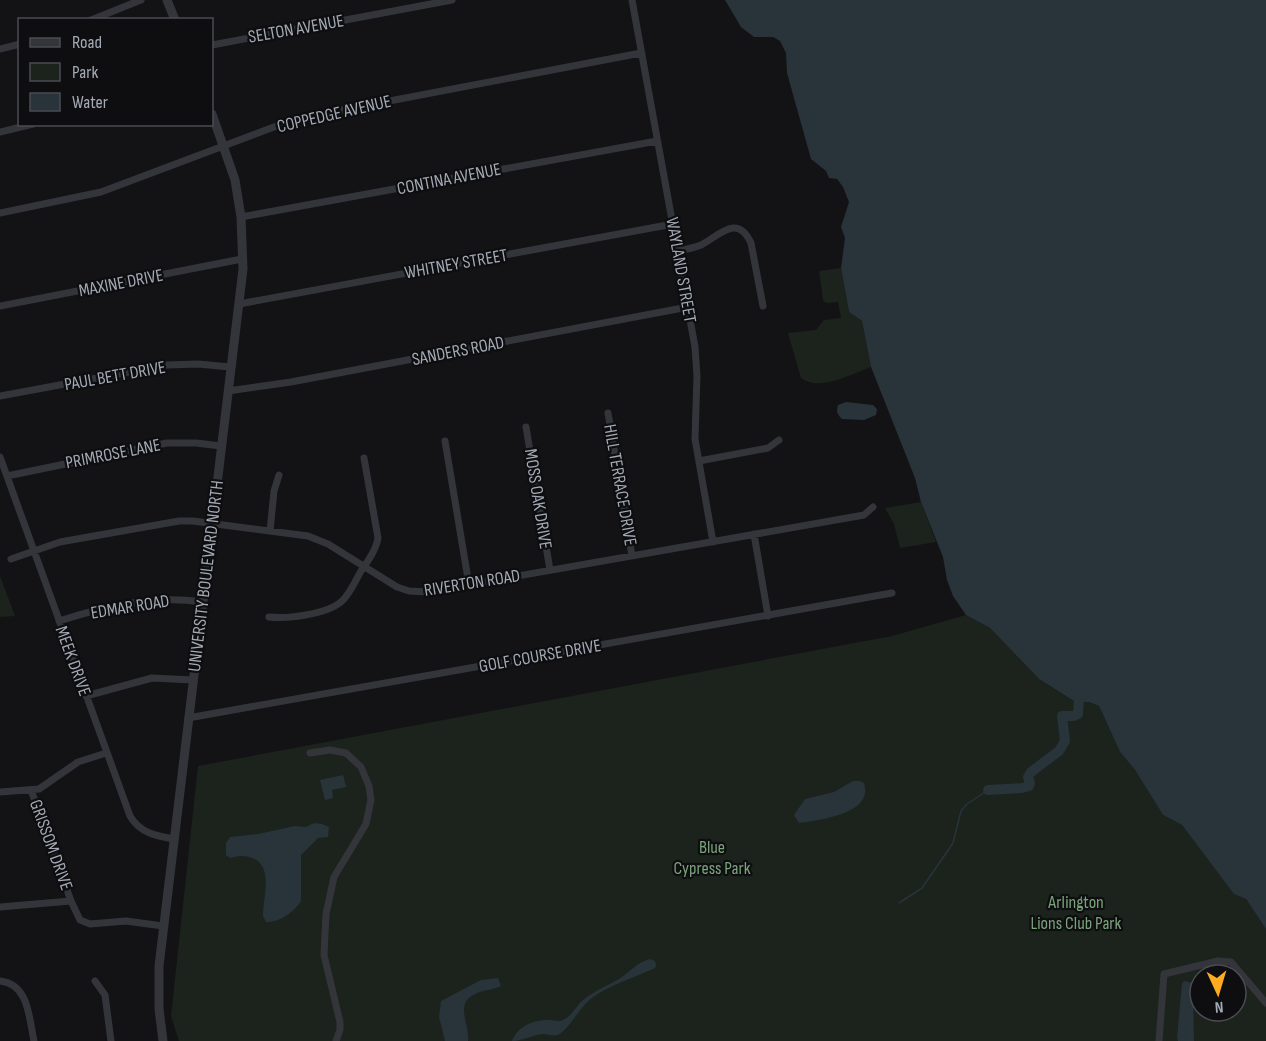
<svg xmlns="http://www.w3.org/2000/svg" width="1266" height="1041" font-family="'Sofia Sans Condensed',sans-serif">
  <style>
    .green { fill: #1b231c; fill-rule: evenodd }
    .water { fill: #28333a }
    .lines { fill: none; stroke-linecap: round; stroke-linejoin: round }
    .stream { stroke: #28333a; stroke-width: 1.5 }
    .river { stroke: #28333a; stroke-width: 10 }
    .minor { stroke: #34353a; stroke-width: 7 }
    .tertiary { stroke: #34353a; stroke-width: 9 }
    .labels { text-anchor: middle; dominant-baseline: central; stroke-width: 4.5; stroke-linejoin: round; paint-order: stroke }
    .street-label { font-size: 18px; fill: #a4aab6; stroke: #0e0e10 }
    .park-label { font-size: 18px; fill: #79a37a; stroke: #0e0e10 }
  </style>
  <rect width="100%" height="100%" fill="#131315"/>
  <path class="green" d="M841,268L849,312L862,321L871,367C851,374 820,392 801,378L788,333L816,330L824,320L841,318L838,302L826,303L823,300L819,271Z
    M921,502L936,542L900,548L894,524L885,508Z
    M0,576L15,616L0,617Z
    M966,615L990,628L1039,679L1077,703L1089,702L1099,706L1120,752L1135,770L1163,815L1182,825L1221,875L1246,899L1266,929V1041H179L171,1016L198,766L892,636ZM1200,975H1236V1011H1200Z"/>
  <path class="water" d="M725,0H1266V929L1246,899L1234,894L1182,825L1163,815L1135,770L1120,752L1099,706L1089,702L1077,703L1039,679L990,628L966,615L953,596L947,580L943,557L921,502L915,478L871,367L862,321L849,312L841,268L845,238L841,227L849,202L843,187L837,179L829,178L826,171L811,159L787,73L786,53L780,41L773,37H754L741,27Z
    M846,402L873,405L877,409L876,415L864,420L842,419C837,414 836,411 838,405Z
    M343,775L346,787L332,790L333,798L325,800L320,780Z
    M853,781H860L864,783C874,814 819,820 799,823L794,815L805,799L834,792Z
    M314,823L322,824L329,827L328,837L318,838L301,855V901C294,912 279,923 266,922L263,916C263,896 275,863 249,857C241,855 238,856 230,858L226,855V843L230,837L258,834L295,826L306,827Z
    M650,959L655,961L656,965L655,968C634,978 611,984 592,998C579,1008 573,1023 561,1033C554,1038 550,1034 543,1034C532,1035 523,1041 512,1041C517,1026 535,1019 550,1020C555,1020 559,1022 563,1020C572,1016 576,1006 583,1000C594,991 607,986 619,979C630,972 637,962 650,959Z
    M498,978L501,986C493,990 484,990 477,993C453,1003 470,1023 468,1041H445L439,1017L441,1001L481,980Z
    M1184,981L1193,983L1194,1041H1178L1177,1038L1182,984Z"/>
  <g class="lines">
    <path class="stream" d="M899,903L922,888L953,843L961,811L967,804L988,790"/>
    <path class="river" d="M988,790L1022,788L1029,786L1030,783L1028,777L1031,772L1059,751L1065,741L1062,716H1073L1078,714L1079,697L1085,694"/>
    <path class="minor" d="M632,0L695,347L697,376L695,439L713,542
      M91,20L141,0
      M212,45L452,0
      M0,49L20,44
      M0,132L33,124
      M0,213L101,192L295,119L641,53
      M241,217L657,141
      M678,251C686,249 694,248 701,245C718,237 737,212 751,243L763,306
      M239,304L673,224
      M0,306L242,259
      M228,391L291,382L688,307
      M0,396L167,365L198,364L230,367
      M608,413L632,556
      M526,427L550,570
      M445,441L469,585
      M0,457L130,816C140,833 156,836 174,839
      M699,461L768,448L779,440
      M7,476L167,443H196L221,446
      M270,531L274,491L279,475
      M754,534L768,616
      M11,559L60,542L179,521H193L308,536L328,544L397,587L409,591L427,592L864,515L873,507
      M269,617C289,619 331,614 344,599C351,591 356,580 361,571C368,561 376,550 378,538L364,458
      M59,621C106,606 153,595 202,602
      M86,696L152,678L193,680
      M188,718L892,593
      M310,753L330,750L346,753L361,767L369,786L371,800L366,824L334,877L326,914L324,955L340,1022V1030L336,1041
      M31,790L71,901L80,920L90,924L126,921L163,926
      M0,792L39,789L78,762L106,753
      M0,907L71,901
      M0,981C29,984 29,1018 34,1041
      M95,981L105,995L111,1041
      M1159,1041L1164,974L1218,961L1231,962L1266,1003"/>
    <path class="tertiary" d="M167,0L175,20
      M163,1041L159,1009V966L243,269L241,217L235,180L212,114"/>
  </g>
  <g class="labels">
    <g class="street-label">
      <text transform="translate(296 29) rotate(-10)">SELTON AVENUE</text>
      <text transform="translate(334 114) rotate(-13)">COPPEDGE AVENUE</text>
      <text transform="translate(449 179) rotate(-11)">CONTINA AVENUE</text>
      <text transform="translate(456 264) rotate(-10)">WHITNEY STREET</text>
      <text transform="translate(681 270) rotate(80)">WAYLAND STREET</text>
      <text transform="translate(121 283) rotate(-11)">MAXINE DRIVE</text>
      <text transform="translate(458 351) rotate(-11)">SANDERS ROAD</text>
      <text transform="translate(115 376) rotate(-10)">PAUL BETT DRIVE</text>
      <text transform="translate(113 454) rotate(-11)">PRIMROSE LANE</text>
      <text transform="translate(620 485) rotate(80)">HILL TERRACE DRIVE</text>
      <text transform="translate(538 499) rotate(81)">MOSS OAK DRIVE</text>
      <text transform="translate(206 576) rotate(-83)">UNIVERSITY BOULEVARD NORTH</text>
      <text transform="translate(472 583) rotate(-9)">RIVERTON ROAD</text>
      <text transform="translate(130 607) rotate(-9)">EDMAR ROAD</text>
      <text transform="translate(540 656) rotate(-10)">GOLF COURSE DRIVE</text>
      <text transform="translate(73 661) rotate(70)">MEEK DRIVE</text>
      <text transform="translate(51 845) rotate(70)">GRISSOM DRIVE</text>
    </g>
    <g class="park-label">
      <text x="712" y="847">Blue<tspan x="712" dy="21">Cypress Park</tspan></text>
      <text x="1076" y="902">Arlington<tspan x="1076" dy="21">Lions Club Park</tspan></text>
    </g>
  </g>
  <rect x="18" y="18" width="195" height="108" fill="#0e0e10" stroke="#4a4c52" stroke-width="1.5"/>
  <rect x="30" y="38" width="30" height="9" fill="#34353a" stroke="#4a4c52" stroke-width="1.5"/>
  <text x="72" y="48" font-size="18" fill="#a4aab6">Road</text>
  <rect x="30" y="63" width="30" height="18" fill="#1b231c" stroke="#4a4c52" stroke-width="1.5"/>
  <text x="72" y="78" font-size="18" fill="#a4aab6">Park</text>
  <rect x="30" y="93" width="30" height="18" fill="#28333a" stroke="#4a4c52" stroke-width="1.5"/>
  <text x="72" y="108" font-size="18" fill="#a4aab6">Water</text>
  <g transform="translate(1218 993) rotate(176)"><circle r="28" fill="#0e0e10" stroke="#4a4c52" stroke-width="1.5"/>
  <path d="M0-4.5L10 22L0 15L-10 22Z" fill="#ffab21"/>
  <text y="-9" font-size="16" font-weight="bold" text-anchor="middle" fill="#a4aab6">N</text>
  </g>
</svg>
